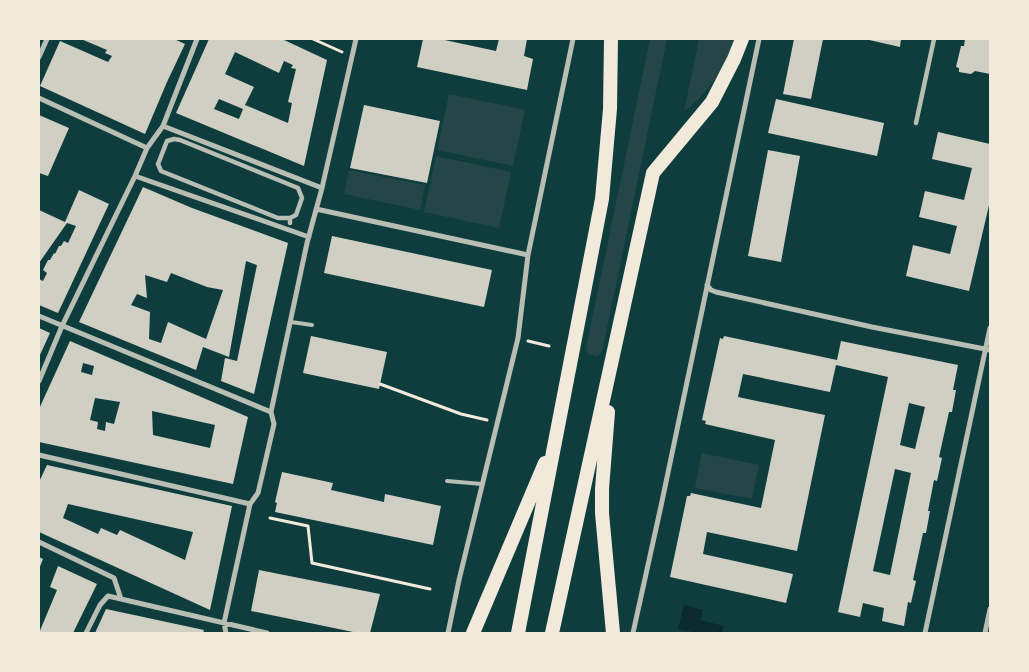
<svg xmlns="http://www.w3.org/2000/svg" width="1029" height="672" font-family="Roboto,sans-serif">
  <style>
    .green { fill: #244646 }
    .water { fill: #0a2a2b }
    .building { fill: #cfcfc3; fill-rule: evenodd }
    .lines { fill: none; stroke-linecap: round; stroke-linejoin: round }
    .path { stroke: #f1e9da; stroke-width: 3 }
    .service { stroke: #b8beb3; stroke-width: 4 }
    .pedestrian { stroke: #b8beb3; stroke-width: 4.5 }
    .minor { stroke: #b8beb3; stroke-width: 5 }
    .trunk { stroke: #f1e9da; stroke-width: 14 }
  </style>
  <rect width="100%" height="100%" fill="#0f3d3e"/>
  <path class="green" d="M650,39H667L602,352L597,356L588,354L586,348Z
    M699,39H735L723,70L699,99L684,111Z
    M449,94L525,110L513,166L437,150Z
    M436,156L511,172L499,228L424,212Z
    M349,170L425,185L420,210L344,194Z
    M702,453L759,465L752,499L695,488Z"/>
  <path class="water" d="M684,605L703,610L700,620L724,626L722,633H698L678,629Z"/>
  <path class="building" d="M81,39H174L185,44L167,82L145,134L40,86L60,41L108,62L112,56L105,53L107,50Z
    M209,39H282L327,60L304,166L176,113ZM235,52L279,73L284,61L293,65L291,68L296,69L288,102L292,103L288,123L245,105L254,87L225,74ZM219,99L243,109L239,119L214,109Z
    M423,39H440L496,51L499,39H527L524,56L533,59L527,90L417,67Z
    M794,39H823L811,99L783,94Z
    M865,39H901L900,47Z
    M965,39H990V74L975,71L971,74L959,72V68L956,67L961,46H964Z
    M776,99L884,123L877,156L768,133Z
    M364,105L440,121L427,183L350,168Z
    M39,115L69,128L48,176L39,173Z
    M938,132L990,144V201L969,291L906,276L913,245L950,254L957,226L919,217L925,191L964,200L972,168L932,159Z
    M768,150L800,156L781,262L748,256Z
    M143,187L192,208L288,243L254,394L221,381L225,358L237,361L257,265L246,261L229,357L203,347L196,370L79,322ZM171,273L207,287L223,290L206,339L168,322L161,343L149,339L150,312L131,305L137,294L147,298L145,275L167,282Z
    M79,190L109,204L58,313L39,305V279L43,281L47,273L43,270L48,260H50L54,253L55,254L59,246H61L64,241L68,243L76,226L67,223L39,263V210L65,222Z
    M332,236L492,270L484,307L324,273Z
    M39,328L50,333L39,357Z
    M311,336L387,352L379,389L303,373Z
    M724,336L837,360L841,341L958,365L953,390H956L952,412H949L939,457L942,458L937,481L934,480L928,511H930L926,533H923L913,580L916,581L911,603L908,602L904,626L882,621L884,608L863,603L860,617L838,612L888,377L836,365L830,392L743,374L738,397L825,415L797,551L707,532L703,554L793,574L786,603L670,577L687,496H690L691,493L761,508L775,440L705,424L706,421L702,420L720,338L723,339ZM909,403L925,407L915,449L900,445ZM895,469L911,473L890,575L873,571Z
    M70,341L248,417L233,484L39,442V409ZM83,363L94,366L92,375L81,372ZM95,398L120,402L114,424L106,422L105,431L97,429L98,422L90,420ZM152,411L215,425L210,448L153,435Z
    M47,465L232,506L210,610L39,532V482ZM68,504L193,532L185,560L120,530L117,535L101,528L98,534L63,518Z
    M282,472L333,483L331,490L358,496L384,502L385,494L441,506L433,545L275,512L277,503L275,502Z
    M39,557L43,559L39,569Z
    M58,566L97,584L73,633H39L57,590L50,587Z
    M259,570L380,594L370,633H358L251,611Z
    M106,609L204,630L203,633H95Z"/>
  <g class="lines">
    <path class="path" d="M313,39L342,52
      M528,341L549,346
      M380,384L461,414L487,420
      M270,518L308,526L312,563L430,589"/>
    <path class="service" d="M291,322L312,325
      M447,481L482,484"/>
    <path class="pedestrian" d="M916,123L934,39
      M290,223V218H278L161,171L158,164L167,141L174,139L180,140L298,188L302,198L296,215L290,218"/>
    <path class="minor" d="M39,57L47,39
      M39,98L147,148
      M163,126L322,188
      M135,176L309,237
      M316,209L528,255
      M707,285L711,290L716,292L872,327L990,350
      M39,316L271,412
      M39,381L62,326L135,176L147,148L163,126L197,39
      M39,455L250,504
      M39,542L114,578L121,599L267,633
      M86,633L100,605L108,596L121,599
      M226,633L224,623L250,504L258,493L274,424L271,412L307,243L322,188L356,39
      M448,633L459,580L518,338L528,255L573,39
      M633,633L661,506L759,39
      M925,633L990,328
      M985,633L990,609"/>
    <path class="trunk" d="M608,412L602,489V513L613,633
      M473,633L545,463
      M518,633L602,199L610,109L611,39
      M552,633L653,173L712,102L734,59L742,39"/>
  </g>
  <rect width="1029" height="672" fill="none" stroke="#f1e9da" stroke-width="80"/>
</svg>
